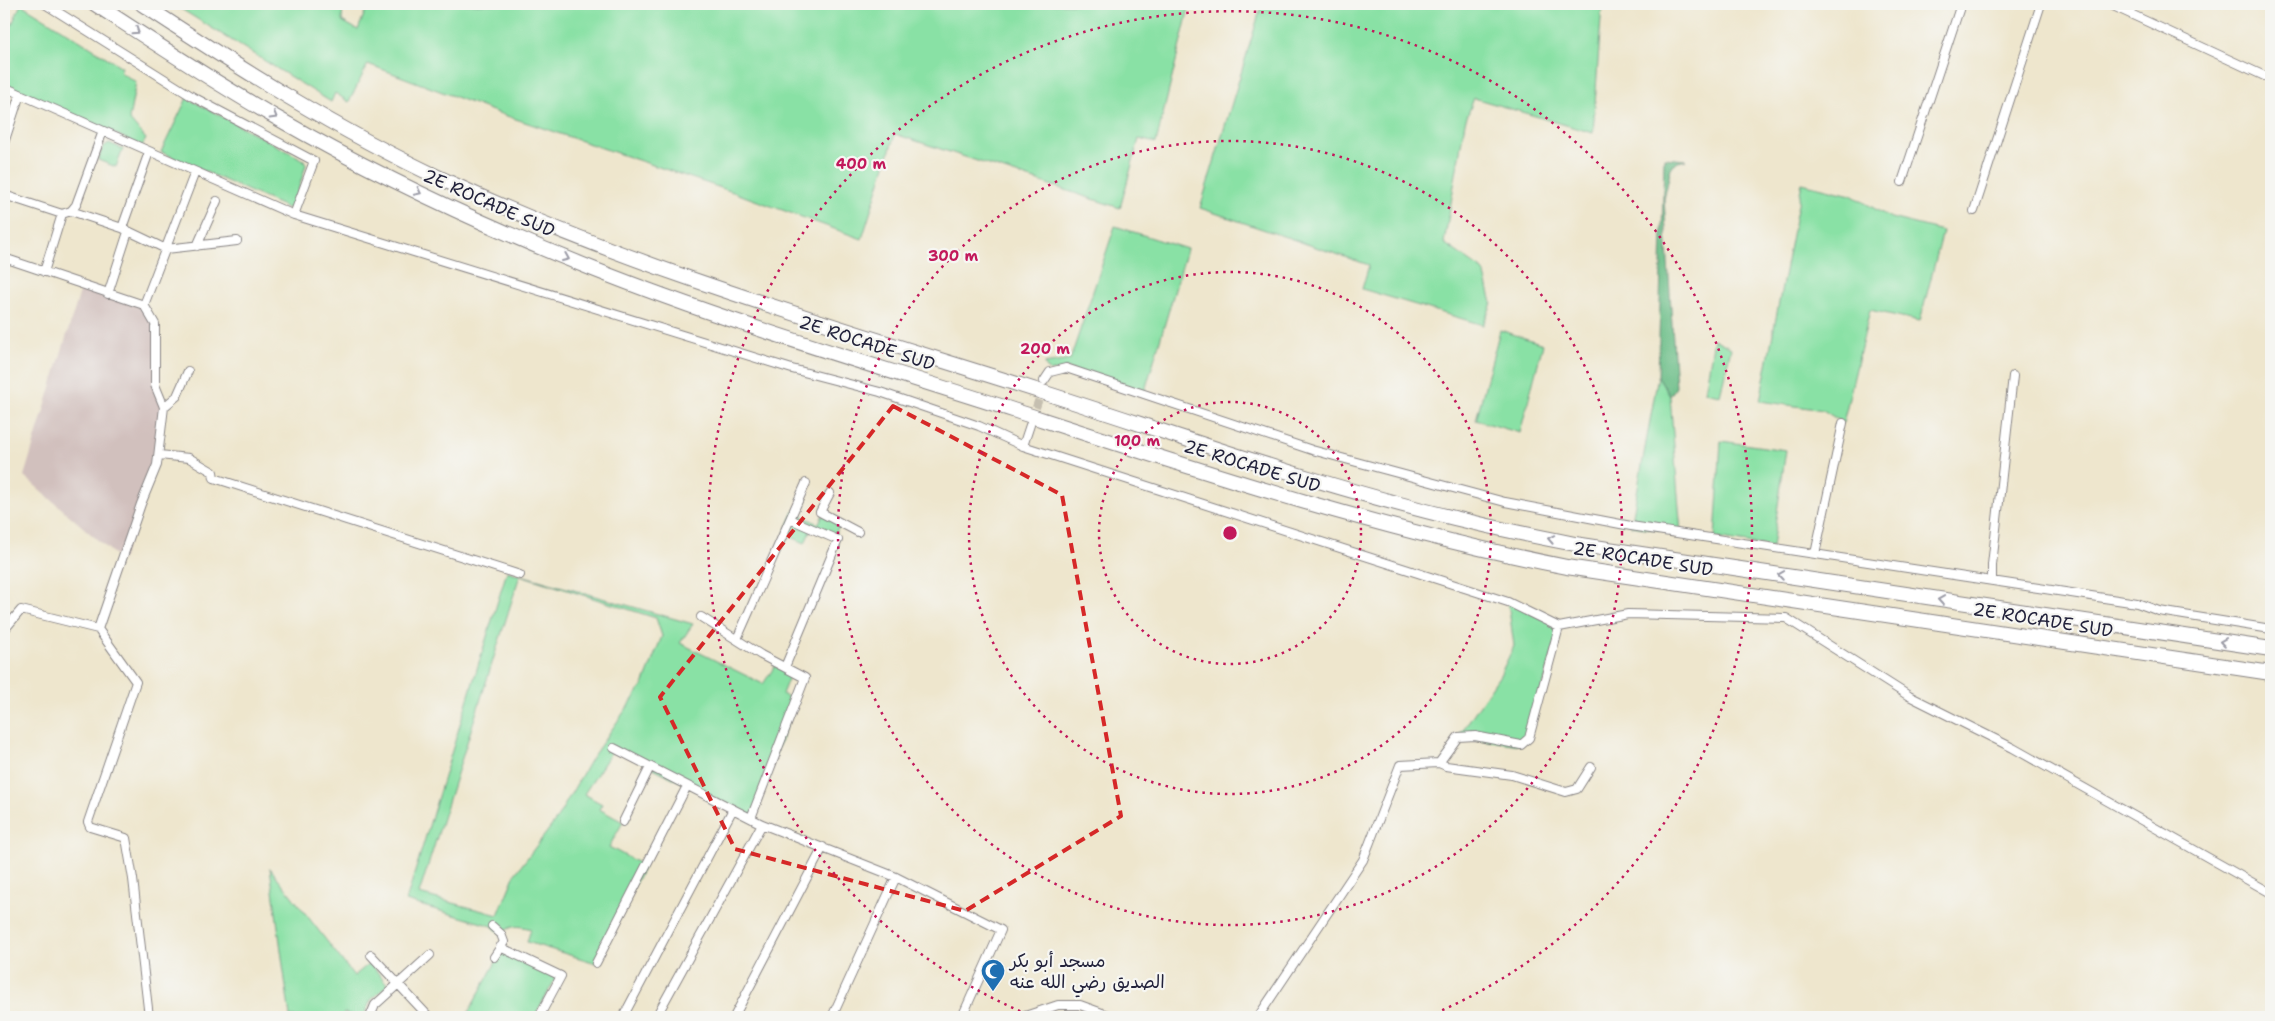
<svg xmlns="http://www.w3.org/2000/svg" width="2275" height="1021" font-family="'Shantell Sans','Playpen Sans Arabic',sans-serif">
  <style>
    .industrial { fill: #d1c0bd }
    .green { fill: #89e1a5; stroke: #568270; fill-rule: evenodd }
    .forest { fill: #6ebf8a; stroke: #487062 }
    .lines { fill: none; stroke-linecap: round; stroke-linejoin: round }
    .minor-tunnel { stroke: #c5bfb0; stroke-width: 8; stroke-dasharray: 8 4; stroke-linecap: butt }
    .minor-casing { stroke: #888484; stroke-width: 10 }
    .motorway-casing { stroke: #888484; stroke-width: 16 }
    .minor { stroke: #fff; stroke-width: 8 }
    .motorway { stroke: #fff; stroke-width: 14 }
    .oneway { stroke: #9c9ca7 }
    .marked { fill: none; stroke: #d62828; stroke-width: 4; stroke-dasharray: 10 6; stroke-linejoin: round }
    .ring { fill: none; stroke: #c2185b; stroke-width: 2.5; stroke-dasharray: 2.5 5 }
    .labels { text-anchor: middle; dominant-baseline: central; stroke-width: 4.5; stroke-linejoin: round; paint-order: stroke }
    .street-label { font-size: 18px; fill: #22223b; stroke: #f6f6f2 }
    .poi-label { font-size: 18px; fill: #22223b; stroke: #f6f6f2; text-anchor: start }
    .centre { fill: #c2185b; stroke: #f6f6f2; stroke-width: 2.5 }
    .ring-label { font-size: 15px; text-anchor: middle; font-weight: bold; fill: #c2185b; stroke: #f6f6f2; stroke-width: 4.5; stroke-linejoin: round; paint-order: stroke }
  </style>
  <rect width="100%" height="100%" fill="#f6f6f2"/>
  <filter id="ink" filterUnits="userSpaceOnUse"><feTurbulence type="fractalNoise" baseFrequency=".02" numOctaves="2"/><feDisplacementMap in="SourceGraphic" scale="10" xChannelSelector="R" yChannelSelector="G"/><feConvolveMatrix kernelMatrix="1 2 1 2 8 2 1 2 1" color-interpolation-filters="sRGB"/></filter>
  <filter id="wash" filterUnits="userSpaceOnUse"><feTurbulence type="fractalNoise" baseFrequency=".0096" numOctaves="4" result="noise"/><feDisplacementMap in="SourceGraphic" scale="20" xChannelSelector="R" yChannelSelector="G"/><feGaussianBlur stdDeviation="1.12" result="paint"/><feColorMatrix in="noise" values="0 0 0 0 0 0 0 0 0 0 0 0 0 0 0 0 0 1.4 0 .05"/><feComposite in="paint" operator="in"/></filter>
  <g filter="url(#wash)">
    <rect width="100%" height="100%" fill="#eee6cd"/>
    <path class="industrial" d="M82,285L144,305L155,324V385L164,407L161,443L122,561L24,476Z"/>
    <path class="green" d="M21,4L122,67L120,72L136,82L129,119L146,139L142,146L4,83V42Z
      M173,4H343L342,21L358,30L368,4H1190L1156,143L1139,139L1120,208L895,134L862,239L730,191L498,113L368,64L349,102L335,93L331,102Z
      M1262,4H1602L1593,133L1474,98L1465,122L1444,243L1484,271L1492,303L1483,325L1362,289L1369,265L1200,208Z
      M187,98L304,160L306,165L292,210L161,152Z
      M109,143L123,149L116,167L98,160L103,147Z
      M1802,183L1851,195L1891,218L1943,231L1920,321L1870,310L1843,423L1823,410L1760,401Z
      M1115,226L1187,249L1144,394L1066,368L1050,372L1044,364L1070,360Z
      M1500,330L1543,344L1520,433L1476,420Z
      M1714,339L1731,348L1720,395L1705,392Z
      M1658,376L1670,396L1681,533L1631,526Z
      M1721,441L1786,450L1772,547L1715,538Z
      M794,511L818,524L823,515L840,523L834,538L811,529L805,543L784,534Z
      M507,571L693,624L680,643L763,684L775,666L790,674L782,694L796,701L751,818L614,748L584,794L602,804L599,809L623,822L609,847L644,866L596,963L527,942L531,929C518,925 511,925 501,934L492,926L406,901ZM520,575L656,618L662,636L643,685L591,759L556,820L515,874L498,915L419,894Z
      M1508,602L1559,627L1529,738L1521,745L1458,737L1500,675L1514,646Z
      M270,868L354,976L370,963L388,985L371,1000L363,1017L344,1013L342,1017H290Z
      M502,951L556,978L534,1017H466Z"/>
    <path class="forest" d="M1664,158L1686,160L1678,162L1671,168L1664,199L1676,387L1670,396L1658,376Z"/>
  </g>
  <g filter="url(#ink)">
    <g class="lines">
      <path class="minor-tunnel" d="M1032,419L1042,390"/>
      <defs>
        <path id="minor" d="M45,4L193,97L314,161L294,215
          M2109,4L2271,79
          M4,87L294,215L792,369L880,392L979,426L1023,446L1508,602L1559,627
          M4,143L20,94
          M1902,182L1961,4
          M4,195L62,214
          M71,211L122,228L166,249L237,241
          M1974,211L2041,4
          M122,228L149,152
          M197,246L217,201
          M4,258L144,305L155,324V385L164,407
          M44,272L62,214L71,211L76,205L103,131
          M108,294L128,232
          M144,305L195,172
          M1044,381L1050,372L1066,368L1312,450L1505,502L1631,526L2137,603L2159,611L2271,629
          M1023,446L1030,425
          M159,455L189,458L213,472L214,478L520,575
          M830,493L820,512L858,532
          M790,519L806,483
          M1815,554L1843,423
          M1992,581V565L2013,376
          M701,617L761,655L805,678L751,818
          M98,629L136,682L88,822L90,827L126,838L133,879L149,1017
          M4,636L5,629L21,610L98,629L141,504L157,465L164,407L177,396L188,371
          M737,639L790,519L838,540L785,667
          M614,748L762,824L896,877L1001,930L962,1017
          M1439,763L1446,766L1512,775L1566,792L1577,789L1591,767
          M623,822L650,767
          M492,926L501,934L504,942L494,957
          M500,947L561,976L539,1017
          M371,955L429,1017
          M596,963L687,786
          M370,1017L375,1005L430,955
          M623,1017L733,809
          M656,1017L762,824
          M734,1017L823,847
          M832,1017L896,877
          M1022,1017L1058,1005H1080L1113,1017
          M1258,1017L1363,860L1400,765L1439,763L1458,737L1475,736L1521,745L1529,738L1559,627L1628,614L1786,618L1909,696L2013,748L2271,893"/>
        <path id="motorway" d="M95,4C155,43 215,83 277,118C378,176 485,226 593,269C731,324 874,365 1016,411C1198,470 1379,530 1567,567L2271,673
          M142,4C239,68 337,130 442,179C634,269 838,327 1039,391C1186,438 1333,491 1484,525C1514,532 1544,538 1575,544L2271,649"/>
      </defs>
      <use href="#minor" class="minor-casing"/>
      <use href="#motorway" class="motorway-casing"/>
      <use href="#minor" class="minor"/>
      <use href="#motorway" class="motorway"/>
    </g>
    <defs><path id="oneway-chevron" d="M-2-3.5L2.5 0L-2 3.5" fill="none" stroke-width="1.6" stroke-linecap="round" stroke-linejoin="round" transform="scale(1.25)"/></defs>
    <g class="oneway">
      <use href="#oneway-chevron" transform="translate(136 31) rotate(33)"/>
      <use href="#oneway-chevron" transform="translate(274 116) rotate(30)"/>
      <use href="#oneway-chevron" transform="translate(418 192) rotate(26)"/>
      <use href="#oneway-chevron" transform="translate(566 258) rotate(23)"/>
      <use href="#oneway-chevron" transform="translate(1551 539) rotate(-169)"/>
      <use href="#oneway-chevron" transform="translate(1781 575) rotate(-171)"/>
      <use href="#oneway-chevron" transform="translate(1941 600) rotate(-171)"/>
      <use href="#oneway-chevron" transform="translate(2223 642) rotate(-172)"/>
    </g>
  </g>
  <path class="marked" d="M893,406L1062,495L1121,816L965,911L735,849L660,697Z"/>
  <g class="ring">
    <circle cx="1230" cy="533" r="131"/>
    <circle cx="1230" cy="533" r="261"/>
    <circle cx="1230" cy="533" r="392"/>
    <path d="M1034 1017A522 522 0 1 1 1426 1017"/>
  </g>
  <defs>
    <symbol id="mosque-pin" viewBox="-11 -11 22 30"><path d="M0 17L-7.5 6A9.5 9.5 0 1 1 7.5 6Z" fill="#1f6fb2" stroke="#f6f6f2"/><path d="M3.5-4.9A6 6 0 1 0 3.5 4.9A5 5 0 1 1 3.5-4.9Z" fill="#fff"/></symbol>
  </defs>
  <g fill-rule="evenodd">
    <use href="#mosque-pin" x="979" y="957" width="28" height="38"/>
  </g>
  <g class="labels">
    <g class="street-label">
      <text transform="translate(489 203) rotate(24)">2E ROCADE SUD</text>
      <text transform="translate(867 343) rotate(18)">2E ROCADE SUD</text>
      <text transform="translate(1252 466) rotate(17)">2E ROCADE SUD</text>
      <text transform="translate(1643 559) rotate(9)">2E ROCADE SUD</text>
      <text transform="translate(2043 620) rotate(9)">2E ROCADE SUD</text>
    </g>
    <g class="poi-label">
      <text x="1010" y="961">مسجد أبو بكر<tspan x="1010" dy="21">الصديق رضي الله عنه</tspan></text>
    </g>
  </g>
  <circle cx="1230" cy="533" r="8" class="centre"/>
  <g class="ring-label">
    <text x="861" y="169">400 m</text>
    <text x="953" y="261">300 m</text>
    <text x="1045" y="354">200 m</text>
    <text x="1137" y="446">100 m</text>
  </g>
  <rect width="2275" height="1021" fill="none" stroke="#f6f6f2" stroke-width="20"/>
</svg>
